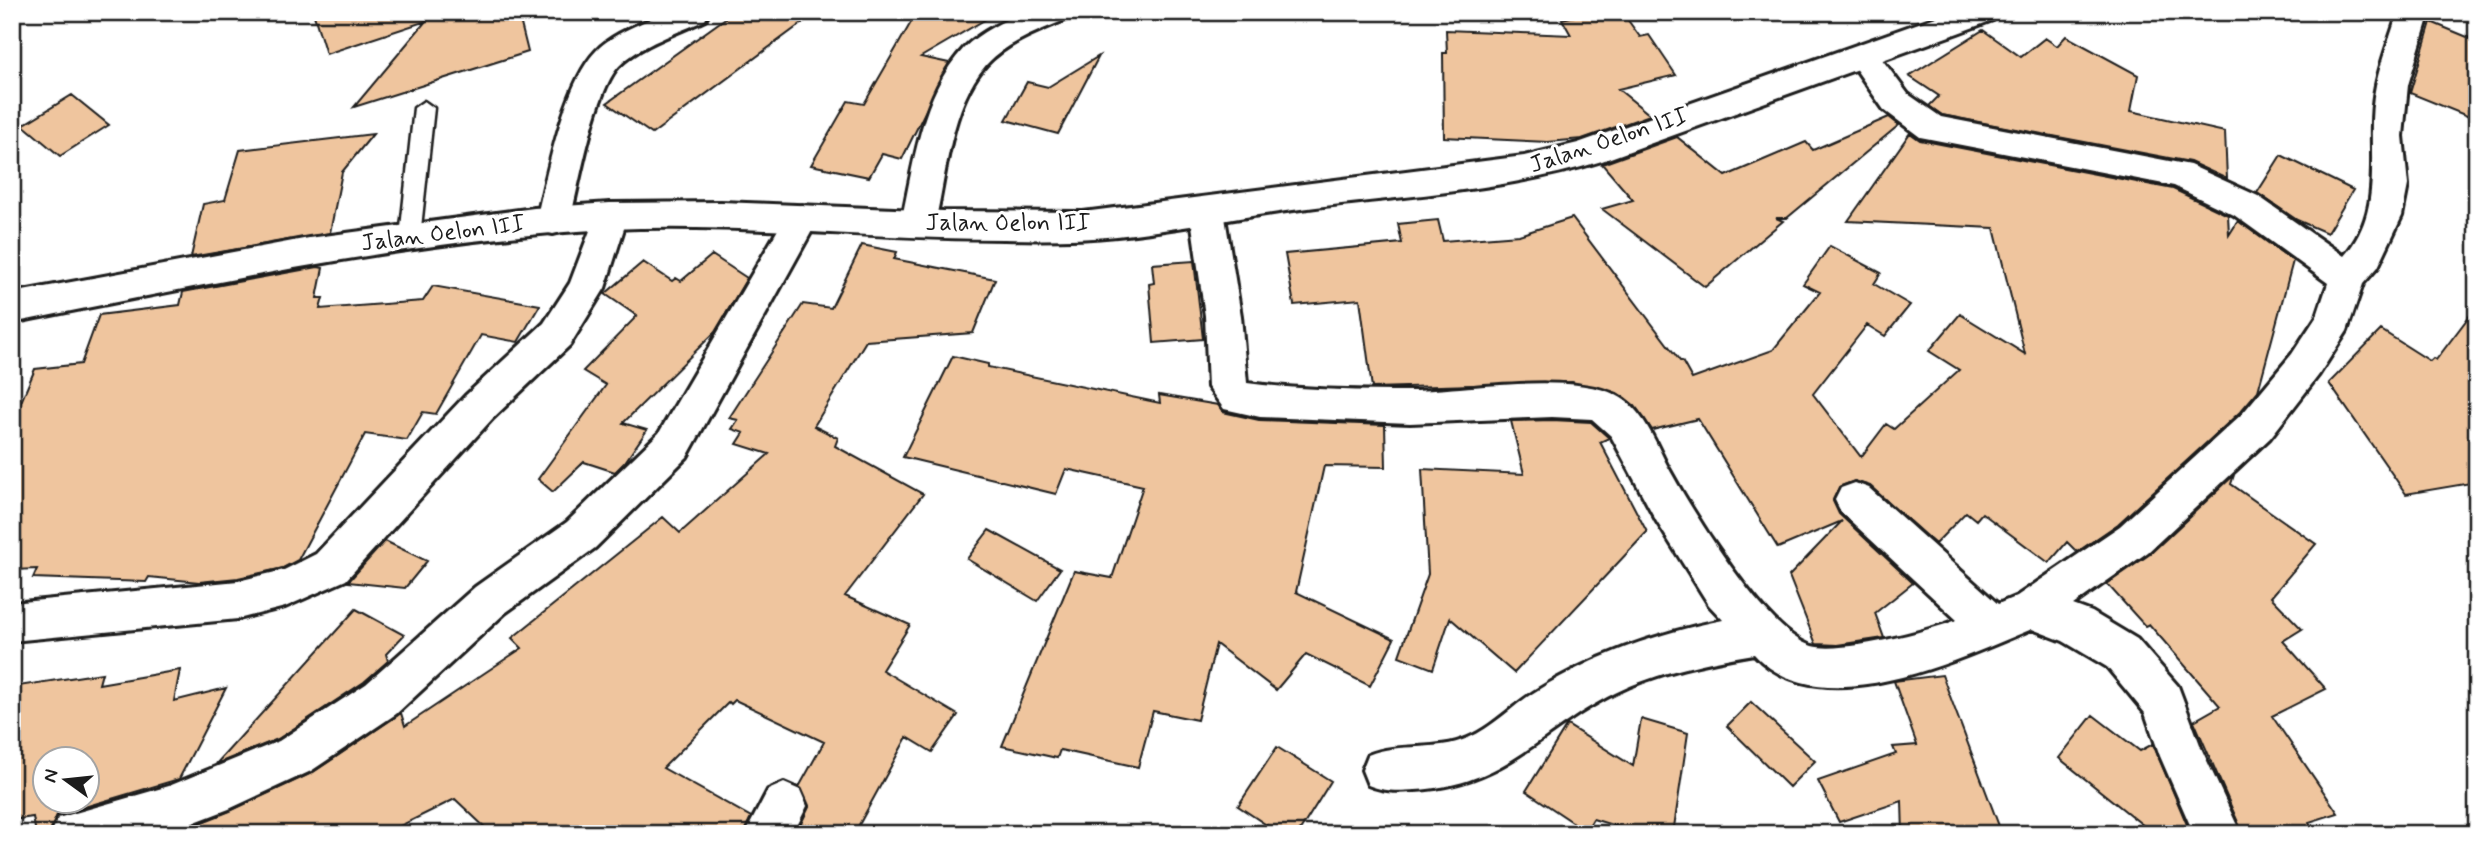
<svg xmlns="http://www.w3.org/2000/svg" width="2489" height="846" font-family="Mynerve,sans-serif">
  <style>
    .building { fill: #efc59e; stroke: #1c1c1c; stroke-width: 2; fill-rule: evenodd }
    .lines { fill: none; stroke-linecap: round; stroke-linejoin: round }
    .service-casing { stroke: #1c1c1c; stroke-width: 5 }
    .minor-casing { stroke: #1c1c1c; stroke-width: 6 }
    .tertiary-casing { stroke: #1c1c1c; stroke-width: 6 }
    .service { fill: #fff; fill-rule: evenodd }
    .minor { fill: #fff; fill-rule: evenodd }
    .tertiary { fill: #fff; fill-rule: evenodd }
    .labels { text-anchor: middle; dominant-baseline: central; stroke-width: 6; stroke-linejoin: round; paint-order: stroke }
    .street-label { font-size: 24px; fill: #1c1c1c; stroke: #fff }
  </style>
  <rect width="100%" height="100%" fill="#fff"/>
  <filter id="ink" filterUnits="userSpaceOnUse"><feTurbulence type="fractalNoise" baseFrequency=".0143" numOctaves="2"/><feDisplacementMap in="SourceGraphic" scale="14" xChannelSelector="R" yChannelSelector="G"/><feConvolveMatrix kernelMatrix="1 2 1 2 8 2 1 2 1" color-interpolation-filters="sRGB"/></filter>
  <g filter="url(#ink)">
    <path class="building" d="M313,12H429L430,15L433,12H518L528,52L354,107L426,21L326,54Z
      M734,12H817L652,134L607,103Z
      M917,12H998L921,57L949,63L902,159L882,154L869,177L811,165L848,101L864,104Z
      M1593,12H1622L1640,37L1649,35L1676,75L1618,89L1650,115L1582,139L1548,142L1444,137L1443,53H1447L1446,30L1571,35L1562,19Z
      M2431,22L2477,41V120L2410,93Z
      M1983,30L2021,57L2045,38L2057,46L2066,36L2138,75L2131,111L2225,132L2227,179L2190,162L1942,115L1929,106L1939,96L1909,76Z
      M1099,56L1058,134L1006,120L1027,82L1048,87Z
      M72,95L109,125L60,156L23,125Z
      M1889,117L1899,125L1787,218H1776L1783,221L1705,287L1602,209L1633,200L1602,164L1677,137L1726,176L1806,142L1813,150Z
      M1910,133L1920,140L2173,189L2228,215L2229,235L2238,221L2293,261L2258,391L2240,412L2118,524L2077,552L2067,542L2049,563L1982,513L1976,520L1966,512L1935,544L1870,486L1854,481L1839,487L1833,501L1839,514L1913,583L1875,613L1884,638L1837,645L1816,644L1789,576L1842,521L1778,548L1698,419L1652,430L1635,406L1617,393L1572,382L1372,388L1360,299L1294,305L1285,254L1402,243L1398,224L1438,220L1443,241L1519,235L1572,218L1680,361H1682L1692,379L1773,350L1820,292L1803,284L1830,246L1881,273L1874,284L1910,305L1885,336L1867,325L1813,394L1861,457L1886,424L1894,429L1959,370L1929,351L1960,314L2025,354L1994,228L1848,221Z
      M373,134L342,172L330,233L191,257L203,204L225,200L240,150Z
      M2281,155L2353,190L2327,233L2297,220L2257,193Z
      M862,245L897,252L894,259L995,279L973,333L866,341L814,426L838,438L835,446L923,494L845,596L910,625L882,670L958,715L932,752L907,737L854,834H796L809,807L799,787L824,742L735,700L731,704L729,702L663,768L751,817L743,834H492L455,799L384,834H172L230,811L312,773L401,713L405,726L522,648L512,638L663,517L680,533L769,454L737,444L744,433L732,429L738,420L729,418L803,304L831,308Z
      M712,255L747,278L715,332L623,423L647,430L625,462L615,472L584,462L553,492L538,479L606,385L583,371L637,316L605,294L643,262L672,281L676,278L681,281Z
      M1194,261L1203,339L1154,343L1149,284L1154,283L1152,264Z
      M318,267L323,268L317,298H323L320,309L423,301L433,286L540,305L518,342L481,335L436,414L423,412L407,440L365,434L298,560L283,568L238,578L199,582L149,577L146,582L33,578L37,569L12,570V423L35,369L81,364L99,315L180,305L183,292Z
      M2477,306V482L2406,494L2329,383L2381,330L2430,361L2433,358L2436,360Z
      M953,356L988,364V367L1160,403L1159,395L1218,405L1223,412L1259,420L1385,425L1386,467L1324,466L1296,592L1394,639L1370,686L1306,654L1276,690L1216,644L1197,720L1153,711L1138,767L1060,750L1057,758L1002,746L1074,571L1112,578L1143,486L1066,469L1056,494L903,457Z
      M1552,420L1591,422L1609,438L1600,442L1647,532L1514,673L1450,618L1433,669L1399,656L1428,574L1422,469L1524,474L1511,421Z
      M2234,475L2231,484L2316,544L2271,597L2302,629L2283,641L2326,689L2272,716L2338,813L2309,822L2316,834H2243L2194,721L2220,706L2149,624L2145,626L2107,584L2150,554Z
      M989,530L1060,569L1037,601L967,559Z
      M385,541L427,561L405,588L348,582Z
      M356,609L404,635L386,654L388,661L364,682L278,739L216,764Z
      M180,670L174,701L226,688L179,779L57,815L49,834H36L33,817L12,820V687L102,673L99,684ZM46,759H88V801H46Z
      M1942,675L2002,834H1903L1902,801L1839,822L1818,781L1896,754L1893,747L1917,745L1894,681Z
      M1751,702L1815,761L1789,787L1727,726Z
      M2093,715L2140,751L2153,744L2191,834H2154L2059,758Z
      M1641,719L1688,733L1673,834H1641L1593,819L1586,831L1526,791L1567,725L1633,766Z
      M1277,747L1331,781L1298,834H1280L1238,806Z"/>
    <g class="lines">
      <defs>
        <path id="service" d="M424,101L434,108L420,237L417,243H403L400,237L414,108Z"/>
        <path id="minor" d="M666,12H709L705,20C678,33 641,44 619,66C595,91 579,185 570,221L565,231L553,234L541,231L536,221C547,175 564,84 596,51C614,32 644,23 666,12Z
          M1024,12H1069L1065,20C1038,31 1006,43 986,65C950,106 947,172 935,223L930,233L918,236L906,233L901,223C914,164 921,94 964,48C980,32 1003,21 1024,12Z
          M2398,12H2430L2408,85L2403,136L2408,185L2402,216L2378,267L2363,284L2347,331L2318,376L2270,438L2148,552L2073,605L2092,612L2137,639L2178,686L2202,750L2241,834H2194L2160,756L2145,713L2107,667L2063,641L2032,629C1959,659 1820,726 1754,654C1707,662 1658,672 1615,693C1538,731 1508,785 1415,790C1398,791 1385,792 1368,785L1362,770L1368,755C1400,742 1436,752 1468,738C1494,727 1514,704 1538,690C1594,655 1658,633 1723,620L1709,605L1657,522L1611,436L1592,419L1552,417L1410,423L1260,417L1224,409L1208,387L1205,316L1190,211L1195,202L1207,198L1219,202L1224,211L1241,316L1247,383C1300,390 1358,391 1411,391C1466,390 1569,372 1616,395C1643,408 1655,442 1668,467C1691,509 1766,633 1812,646C1842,654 1928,631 1957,620L1841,512L1835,500L1841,488L1855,483L1869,488L1998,604L2017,596L2120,526L2242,414L2292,354L2317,316L2328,283L2234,215L2174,186L1920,137L1884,110L1848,58L1853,50L1864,47L1875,50L1908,94L1941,117L2190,165L2258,196L2344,256C2389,205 2363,145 2376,85C2381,60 2391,36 2398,12Z
          M611,203L623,207L628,216L605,288L570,345L493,418L346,580L285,607L238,619L12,641V603L238,581L284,570L316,554L465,396L544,323L570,283L599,207Z
          M802,205L814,209L819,218L687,457L595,548L505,613L396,714L311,771L229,809L169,832L51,834L58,818L169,786L279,741L366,684L475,587L567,522L659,433L790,209Z
          M784,783L800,790L807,806L793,834H745L768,790Z"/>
        <path id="tertiary" d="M1950,12H1997L1993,20L1958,33L1602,161C1509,190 1413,195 1316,207C1249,215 1184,229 1117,236C1079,240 1042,240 1004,239C872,239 741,223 609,229C408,240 210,284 12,323V293L309,238L534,208L610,203L721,202L943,211L1083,212L1524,156L1578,143Z"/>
      </defs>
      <use href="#service" class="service-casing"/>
      <use href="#minor" class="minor-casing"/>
      <use href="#tertiary" class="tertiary-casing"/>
      <use href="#service" class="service"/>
      <use href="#minor" class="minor"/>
      <use href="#tertiary" class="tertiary"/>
    </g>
  </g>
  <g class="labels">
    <g class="street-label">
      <text transform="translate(1609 141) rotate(-18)">Jalan Oelon III</text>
      <text x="1008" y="223">Jalan Oelon III</text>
      <text transform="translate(443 234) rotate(-7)">Jalan Oelon III</text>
    </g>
  </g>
  <rect width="2489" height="846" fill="none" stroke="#fff" stroke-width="42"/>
  <rect x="21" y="21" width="2447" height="804" fill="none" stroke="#1c1c1c" stroke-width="2.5" filter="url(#ink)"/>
  <g transform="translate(66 780) rotate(285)"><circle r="33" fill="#ffffff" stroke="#a4a4a4" stroke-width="2"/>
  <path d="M0-5L12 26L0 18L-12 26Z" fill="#1c1c1c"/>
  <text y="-10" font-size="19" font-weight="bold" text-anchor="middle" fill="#1c1c1c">N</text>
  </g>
</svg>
